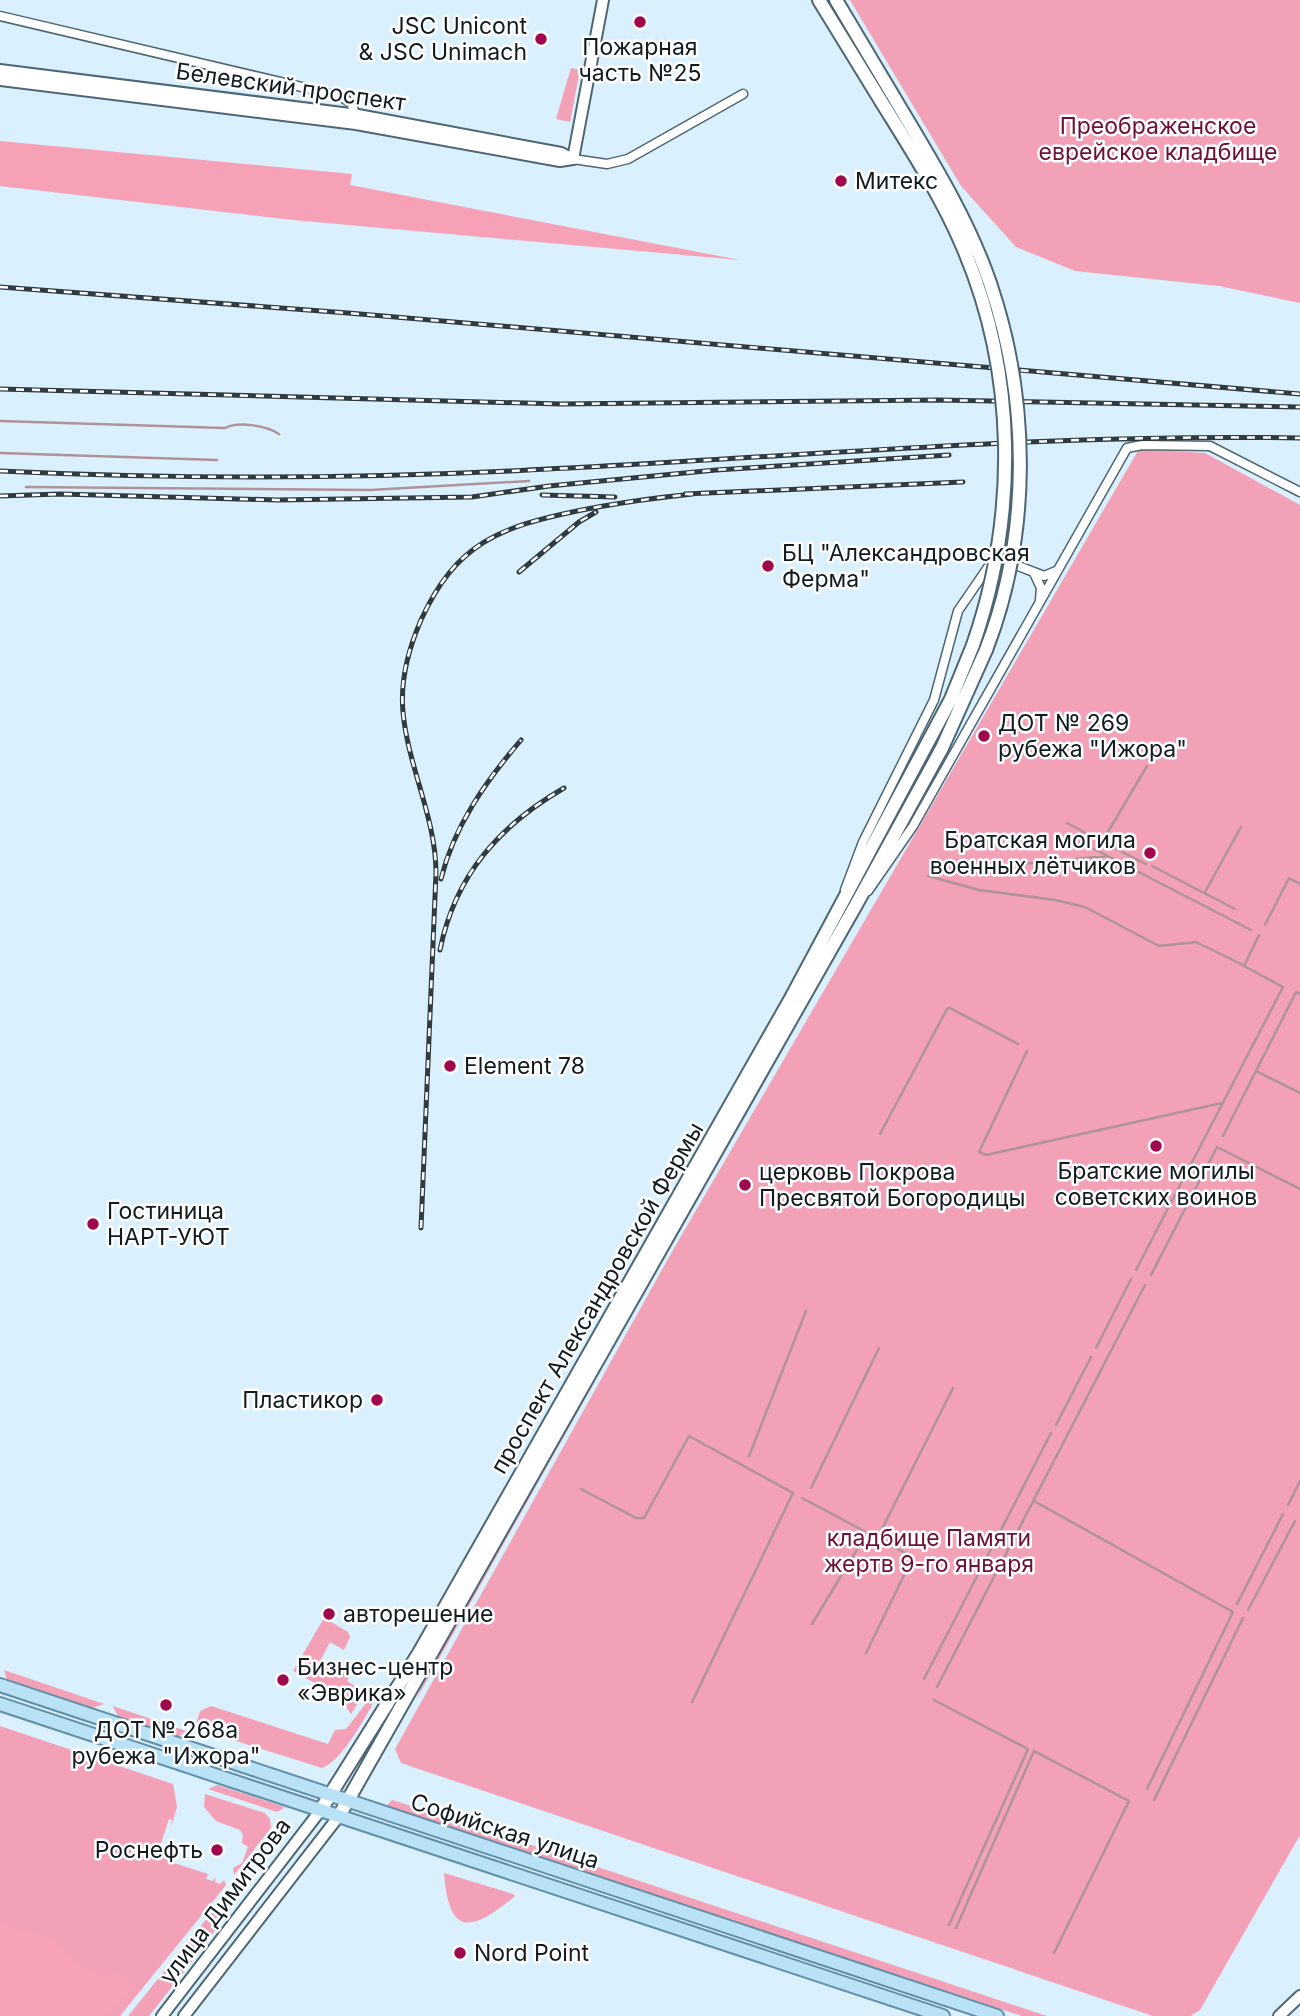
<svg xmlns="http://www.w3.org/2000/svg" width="1300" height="2016" font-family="Inter,sans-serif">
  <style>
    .green { fill: #f3a1b6 }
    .forest { fill: #f6a1b6 }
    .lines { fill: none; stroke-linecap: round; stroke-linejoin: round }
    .stream { stroke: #af939b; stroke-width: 2.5 }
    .minor-casing { stroke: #4e6674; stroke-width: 11 }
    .tertiary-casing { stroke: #4e6674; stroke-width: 14 }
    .secondary-casing { stroke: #4e6674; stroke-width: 16 }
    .primary-casing { stroke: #618fa8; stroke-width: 16 }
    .minor { stroke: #fff; stroke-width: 8 }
    .tertiary { stroke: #fff; stroke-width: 10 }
    .secondary { stroke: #fff; stroke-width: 12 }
    .primary { stroke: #bae2f7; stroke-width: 12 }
    .rail-casing { stroke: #2f3b41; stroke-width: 5 }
    .rail { stroke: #fff; stroke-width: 2.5; stroke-dasharray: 8; stroke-linecap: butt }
    .secondary-bridge-casing { stroke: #4e6674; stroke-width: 16; stroke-linecap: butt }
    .secondary-bridge { stroke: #fff; stroke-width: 12 }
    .poi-dot { fill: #a0084d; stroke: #fff; stroke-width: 2.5 }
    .labels { text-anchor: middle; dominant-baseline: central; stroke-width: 5; stroke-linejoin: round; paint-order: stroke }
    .poi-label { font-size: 23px; fill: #111b20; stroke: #fff; text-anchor: start }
    .street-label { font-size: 23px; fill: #111b20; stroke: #fff }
    .park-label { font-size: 23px; fill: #6d1035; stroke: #fff }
  </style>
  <rect width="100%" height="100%" fill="#daf0fc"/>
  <path class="green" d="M850,0H1300V303L1219,286L1075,271L1016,247L961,186Z
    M571,68L580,70L570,122L556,119Z
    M1139,449L1205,453L1300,505V1835L1200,2010L1190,2016H1153L401,1763L395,1749L673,1250Z
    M595,1381L421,1691L416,1700L432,1661L590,1384Z
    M324,1618L348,1632L350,1637L344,1650L330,1642L319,1663L350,1675L347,1681L358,1688L367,1689L351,1714L338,1696L293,1671Z
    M4,1670L104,1704L92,1708L7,1680Z
    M374,1693L377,1696C366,1716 343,1760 322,1768L195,1728L200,1711L211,1706L328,1744L335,1730L346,1729Z
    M113,1707V1706L186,1731L178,1737L119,1717Z
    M0,1726L173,1784L177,1807L170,1830L172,1820L169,1819L158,1852L171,1862L208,1874L206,1879L213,1881L215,1877V1882L220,1884L224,1880L226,1885L120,2016H0Z
    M217,1785L282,1806L284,1808L277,1812L208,1789Z
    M205,1794L265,1813L270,1819L271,1828L234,1875L233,1868L242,1863L248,1847L242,1843L243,1835L240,1830L216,1821L204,1807Z
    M392,1800L438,1814L1047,2016H1022L386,1806Z
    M444,1873L513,1894L515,1896C473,1931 449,1939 444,1873Z
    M229,1891L232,1906L202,1949L149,2016H128Z"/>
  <path class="forest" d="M0,141L352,174L350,185L740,260L293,220L0,186Z
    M0,1923C13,1929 45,1934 53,1940C79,1959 78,1980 117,1973L133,1983L130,1991L105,2016H0Z"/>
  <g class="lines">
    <path class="stream" d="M0,421L225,428C239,421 267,426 279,434
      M0,453L217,460
      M26,487L370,490L529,481
      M1067,823L1095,838
      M1094,849L1251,930
      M1146,864L1102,842L1147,766
      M1152,866L1235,909
      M928,876L979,890L1055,900L1085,907L1159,946L1196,942L1243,965
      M928,876L936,872L1107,856
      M1205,892L1241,827
      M1265,925L1289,878L1300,884
      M1027,1051L979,1152L986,1155L1222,1103
      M1256,1071L1300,1093
      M880,1134L947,1009L950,1008L1018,1044
      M1223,1136L1296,992L1300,994
      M1136,1270L1283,987L1244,966L1259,935
      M1151,1275L1217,1147L1300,1189
      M1096,1348L1131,1279
      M1056,1425L1091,1357
      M749,1456L806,1311
      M811,1488L879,1348
      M581,1489L636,1518H644L689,1436L793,1493L692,1702
      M802,1498L864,1531
      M1034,1501L1233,1612L1147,1789
      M1288,1505L1300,1481
      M882,1529L953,1388
      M1237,1604L1283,1514
      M1248,1610L1295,1521
      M812,1624L867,1533L913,1557L866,1653
      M924,1679L1051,1433
      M937,1687L1145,1285
      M934,1700L1028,1749L949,1925
      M1154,1800L1243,1618
      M956,1928L1034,1751L1129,1801L1054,1953"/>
    <defs>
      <path id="minor" d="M0,16L340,96L351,103L357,118
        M573,159L607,164L628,159L743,94
        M1034,573L1041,588L1040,600
        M845,890L863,842L934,700L958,611L995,557L1044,576L1056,571
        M868,891L913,826L1127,448L1142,445L1210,446L1300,492"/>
      <path id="tertiary" d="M0,70L358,115L561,153L573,159
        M0,80L356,124L560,161L573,159
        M573,159L603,0
        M162,2016L320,1811
        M184,2016L339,1816
        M1279,2016L1300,1996"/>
      <path id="secondary" d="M819,0L881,101
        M836,0L892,94
        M320,1811L419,1653L790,1000L951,699L973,645
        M339,1816L857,903L942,748L986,650"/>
      <path id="primary" d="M0,1685L997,2016
        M0,1704L943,2016"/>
    </defs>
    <use href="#minor" class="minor-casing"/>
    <use href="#tertiary" class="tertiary-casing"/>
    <use href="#secondary" class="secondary-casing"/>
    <use href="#primary" class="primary-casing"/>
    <use href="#minor" class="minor"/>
    <use href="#tertiary" class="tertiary"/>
    <use href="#secondary" class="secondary"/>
    <use href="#primary" class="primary"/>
    <defs>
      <path id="rail" d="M0,287L348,313L1300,394
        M0,389L561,404L938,400L1300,407
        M0,471C170,479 340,479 510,471C773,459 1036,433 1300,438
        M685,494L963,482
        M542,495L615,497
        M0,496L60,494L277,500L472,497L549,486L716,470L949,455
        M519,572L579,522L596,512
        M441,879C454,826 486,781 521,740
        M440,950C455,875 500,825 564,788
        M421,1228L436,873C436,818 408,767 403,712C400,680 408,650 421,620C456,543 500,527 577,511C616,503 654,498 693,494"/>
    </defs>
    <use href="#rail" class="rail-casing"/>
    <use href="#rail" class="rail"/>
    <defs>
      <path id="secondary-bridge" d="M892,94C928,155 967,216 990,283C1030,401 1031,534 986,650
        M881,101C910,148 940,194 962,245C1017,372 1018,515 973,645"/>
    </defs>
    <use href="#secondary-bridge" class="secondary-bridge-casing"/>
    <use href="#secondary-bridge" class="secondary-bridge"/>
  </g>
  <g class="poi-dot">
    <circle cx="640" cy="22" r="7"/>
    <circle cx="541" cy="39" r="7"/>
    <circle cx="841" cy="181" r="7"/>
    <circle cx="768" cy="566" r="7"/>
    <circle cx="984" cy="736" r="7"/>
    <circle cx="1150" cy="853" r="7"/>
    <circle cx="450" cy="1066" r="7"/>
    <circle cx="1156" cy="1146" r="7"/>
    <circle cx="745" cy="1185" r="7"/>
    <circle cx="93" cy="1224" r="7"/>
    <circle cx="377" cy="1400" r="7"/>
    <circle cx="329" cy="1614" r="7"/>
    <circle cx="283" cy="1680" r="7"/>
    <circle cx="166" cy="1705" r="7"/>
    <circle cx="217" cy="1850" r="7"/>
    <circle cx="460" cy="1953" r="7"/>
  </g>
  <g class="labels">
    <g class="poi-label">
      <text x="527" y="26" text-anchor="end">JSC Unicont<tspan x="527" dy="26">&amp; JSC Unimach</tspan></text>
      <text x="640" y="47" text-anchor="middle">Пожарная<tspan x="640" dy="26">часть №25</tspan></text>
      <text x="855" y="181">Митекс</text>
      <text x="782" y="553">БЦ "Александровская<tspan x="782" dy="26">Ферма"</tspan></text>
      <text x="998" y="723">ДОТ № 269<tspan x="998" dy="26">рубежа "Ижора"</tspan></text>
      <text x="1136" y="840" text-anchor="end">Братская могила<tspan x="1136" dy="26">военных лётчиков</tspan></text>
      <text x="464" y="1066">Element 78</text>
      <text x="1156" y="1171" text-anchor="middle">Братские могилы<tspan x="1156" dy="26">советских воинов</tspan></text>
      <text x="759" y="1172">церковь Покрова<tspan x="759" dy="26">Пресвятой Богородицы</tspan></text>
      <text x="107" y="1211">Гостиница<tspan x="107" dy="26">НАРТ-УЮТ</tspan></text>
      <text x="363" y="1400" text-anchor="end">Пластикор</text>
      <text x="343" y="1614">авторешение</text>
      <text x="297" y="1667">Бизнес-центр<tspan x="297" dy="26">«Эврика»</tspan></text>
      <text x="166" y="1730" text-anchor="middle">ДОТ № 268а<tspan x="166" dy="26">рубежа "Ижора"</tspan></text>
      <text x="203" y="1850" text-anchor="end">Роснефть</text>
      <text x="474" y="1953">Nord Point</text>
    </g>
    <g class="street-label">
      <text transform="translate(291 87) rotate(8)">Белевский проспект</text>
      <text transform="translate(597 1298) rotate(-60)">проспект Александровской Фермы</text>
      <text transform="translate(505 1831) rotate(18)">Софийская улица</text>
      <text transform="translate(225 1901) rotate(-53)">улица Димитрова</text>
    </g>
    <g class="park-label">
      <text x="1158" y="126">Преображенское<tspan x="1158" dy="26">еврейское кладбище</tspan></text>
      <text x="929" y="1538">кладбище Памяти<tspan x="929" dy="26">жертв 9-го января</tspan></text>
    </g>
  </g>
</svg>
